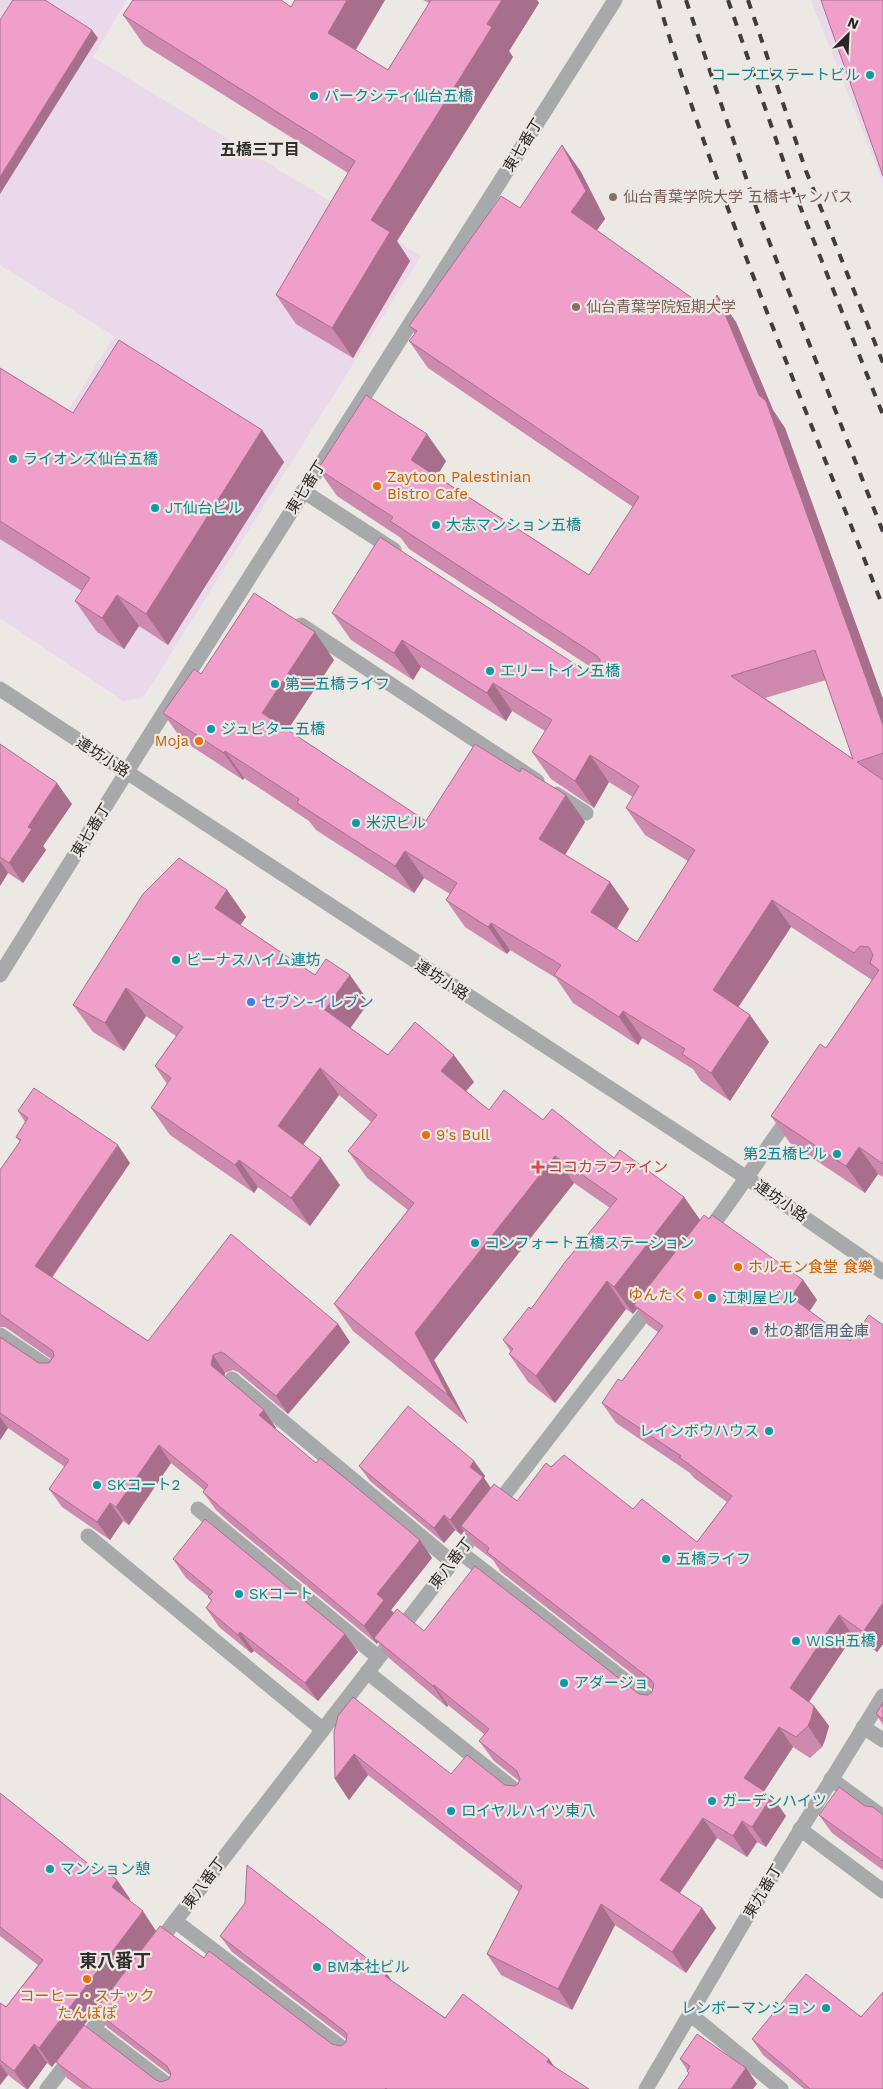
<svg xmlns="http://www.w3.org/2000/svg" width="883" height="2089" font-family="'Work Sans','Noto Sans JP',sans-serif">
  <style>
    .commercial { fill: #ead9ea }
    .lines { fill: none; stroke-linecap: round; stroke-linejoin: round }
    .service { stroke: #a8a9ab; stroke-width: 15 }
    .minor { stroke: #a8a9ab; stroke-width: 15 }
    .tertiary { stroke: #a8a9ab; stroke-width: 15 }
    .rail { stroke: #403e3c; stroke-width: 4; stroke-dasharray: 9 9; stroke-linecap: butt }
    .wall { fill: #ce89ae; fill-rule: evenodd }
    .shaded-wall { fill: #a86f8d }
    .building { fill: #f09fca; stroke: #a86f8d; fill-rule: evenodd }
    .culture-dot { fill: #0f9aa8; stroke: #ece8e4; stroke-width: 2 }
    .education-dot { fill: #8d6e63; stroke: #ece8e4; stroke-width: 2 }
    .food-dot { fill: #e8710a; stroke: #ece8e4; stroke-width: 2 }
    .shop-dot { fill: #3f7fe0; stroke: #ece8e4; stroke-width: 2 }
    .health-dot { fill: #e0444e; stroke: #ece8e4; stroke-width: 2 }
    .service-dot { fill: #5c6f8a; stroke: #ece8e4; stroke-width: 2 }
    .labels { text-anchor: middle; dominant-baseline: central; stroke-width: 4.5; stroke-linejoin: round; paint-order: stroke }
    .culture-label { font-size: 15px; fill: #0d838f; stroke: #ece8e4; text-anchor: start }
    .street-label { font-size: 15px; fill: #292726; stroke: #ece8e4 }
    .education-label { font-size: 15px; fill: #785e54; stroke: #ece8e4; text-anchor: start }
    .food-label { font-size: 15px; fill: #c56008; stroke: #ece8e4; text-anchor: start }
    .shop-label { font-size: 15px; fill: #366cbe; stroke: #ece8e4; text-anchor: start }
    .health-label { font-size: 15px; fill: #be3a42; stroke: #ece8e4; text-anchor: start }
    .service-label { font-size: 15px; fill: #4e5e75; stroke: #ece8e4; text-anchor: start }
    .neighbourhood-label { font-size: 16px; font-weight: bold; fill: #302e2b; stroke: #ece8e4 }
    .quarter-label { font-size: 18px; font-weight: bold; fill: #302e2b; stroke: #ece8e4 }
  </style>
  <rect width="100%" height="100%" fill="#ece8e4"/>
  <path class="commercial" d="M0,0H127L93,57L421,256L143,698L123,701L0,618V521L114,336L0,265Z
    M811,0H883V183Z"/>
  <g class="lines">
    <path class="service" d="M303,491L394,550
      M301,625L537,781
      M556,794L586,813
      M0,1335L57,1373
      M232,1379L452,1562
      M198,1509L378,1657
      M88,1536L322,1729
      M460,1552L658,1706
      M367,1672L525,1798
      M863,1727L883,1740
      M831,1779L883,1817
      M800,1829L883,1891
      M175,1921L349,2053
      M690,2014L781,2089
      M93,2028L173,2089"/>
    <path class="minor" d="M0,975L151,733L615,0
      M706,1235L792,1113
      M155,1947L655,1300
      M47,2089L113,2003
      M646,2089L745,1920L883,1696"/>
    <path class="tertiary" d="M0,689L747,1178L883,1272"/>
    <path class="rail" d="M658,0C720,207 805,406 883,607
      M686,0L758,213L883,532
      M728,0L792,186L883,415
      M748,0L806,171L883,363"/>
  </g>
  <path class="wall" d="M295,0H385L356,50L388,70L429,3L423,0H537L539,3L509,51L513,57L397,241L410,261L353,358L296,324L276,295L348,173L144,45L123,15L291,7Z
    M562,145L581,172L605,219L596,230L709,310L717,295L736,322L773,410L785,428L883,699V1177L878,1174L865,1193L790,1143L771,1116L826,1048L872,980L791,927L738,1007L750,1015L769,1042L730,1101L701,1081L693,1069L642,1038L638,1045L573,1003L556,978L510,950L507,954L465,927L446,900L450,894L424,878L414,893L316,830L309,821L244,778L243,780L182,740L163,713L201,674L334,660L287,730L426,821L520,772L566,795L585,822L565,855L610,882L629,909L617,929L637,942L688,861L645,835L626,808L633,797L609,782L594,808L551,779L532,752L545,731L512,711L506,721L421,667L413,680L351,640L332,613L587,672H596L597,671L409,549L401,538L337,496L318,469L446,461L437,476L589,575L633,507L428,368L409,341L415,334L409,326L520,208ZM826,680L853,759L765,698Z
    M0,368L73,413L262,430L284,462L168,645L139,626L124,649L97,632L75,601L82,591L0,539Z
    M0,744L72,804L43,846L46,850L23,883L8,873L0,886Z
    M227,890L246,917L240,925L315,975L369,1002L350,1028L388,1055L474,1082L466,1091L489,1110L543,1120L684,1197L700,1220L709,1219L803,1280L817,1300L810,1311L850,1341L883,1325V1644L877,1652L853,1636L809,1702L814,1706L829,1726L825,1740L822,1747L810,1758L793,1747L764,1791L786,1816L766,1847L757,1842L747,1857L717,1838L680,1893L702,1908L716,1928L686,1973L615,1925L572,2010L501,1975L487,1954L519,1892L368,1775L349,1800L335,1779L334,1732L451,1774L514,1786L518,1784L519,1781L494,1761L479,1741L485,1735L448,1705L447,1707L389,1658L378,1642L377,1644L230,1523L216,1510L203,1492L204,1490L171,1463L129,1525L123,1521L110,1540L62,1507L49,1489L65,1467L8,1428L0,1440V1337L39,1363H49L51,1359L5,1327H0V1170L20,1142L16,1137L25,1122L18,1111L130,1163L52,1278L148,1341L338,1324L350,1342L288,1414L238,1372L233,1370L225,1373V1376L264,1410L276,1428L275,1429L316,1463L420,1540L432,1558L391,1610L394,1613L424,1631L639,1694L648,1695L652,1692L653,1690L501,1572L493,1560L476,1547L464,1531L461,1535L455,1530L444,1543L370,1481L359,1466L474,1461L485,1476L484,1478L491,1488L517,1501L551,1467L697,1542L727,1502L694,1478L690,1473L616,1423L602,1403L622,1381L658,1332L648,1325L637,1309L633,1314L626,1309L555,1403L528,1382L509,1354L511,1352L503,1340L531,1309L610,1208L574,1183L434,1360L468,1424L353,1331L334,1304L408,1210L367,1178L348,1151L371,1122L339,1095L303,1145L340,1185L310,1226L258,1187L254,1193L170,1135L151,1108L167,1084L155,1066L176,1036L146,1016L124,1051L93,1032L73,1005Z
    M173,1559L345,1634L358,1652L318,1701L254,1651L251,1653L219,1627L206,1608L211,1601L208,1596L186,1578Z
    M883,1702V1725L876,1714Z
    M0,1793L91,1866L117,1880L130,1899L129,1901L156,1931L52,2067L47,2063L28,2089H26L8,2075L0,2085V2003L6,2007L38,1965L0,1936Z
    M865,1806L883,1815V1870L832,1833L819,1815Z
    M220,1936L387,1974L392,1981L445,2018L549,2059L554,2067L589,2089H82L67,2078L56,2062L156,2080L161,2082L169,2079L170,2075L107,2027L95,2011L204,1958L332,2044L341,2046L346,2042V2039L232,1952Z
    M861,2017L883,2089H804L763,2055L752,2039Z
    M680,2059L746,2068L757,2084L689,2074L687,2071V2070Z"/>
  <path class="shaded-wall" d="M347,0H385L348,62L328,33Z
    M502,0H537L539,3L509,51L513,57L397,241L410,261L353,358L332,328L371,220Z
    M92,30L98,38L0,194V177Z
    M562,145L581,172L605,219L590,240L571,212Z
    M717,295L736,322L773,410L785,428L883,699V725L759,395Z
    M262,430L284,462L168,645L146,614Z
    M427,434L446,461L430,487L411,460Z
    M117,595L139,626L124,649L102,618Z
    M315,632L334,660L281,740L262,713Z
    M402,640L421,667L413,680L394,653Z
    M493,683L512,711L506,721L487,693Z
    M225,751L244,778L243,780L224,753Z
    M590,755L609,782L594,808L575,781Z
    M57,783L72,804L43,846L46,850L23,883L9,863L28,827Z
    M566,795L585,822L558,866L539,839Z
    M405,851L424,878L414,893L395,866Z
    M0,861L8,873L0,886Z
    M610,882L629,909L610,939L591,912Z
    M227,890L246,917L234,935L215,908Z
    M772,900L791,927L732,1017L713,990Z
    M491,923L510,950L507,954L488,927Z
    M350,975L369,1002L344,1037L325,1010Z
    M126,988L146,1016L124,1051L105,1023Z
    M623,1011L642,1038L638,1045L619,1017Z
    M750,1015L769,1042L730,1101L711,1073Z
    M454,1055L474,1082L460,1098L441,1071Z
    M320,1068L339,1095L297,1153L278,1126Z
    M118,1145L130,1163L47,1284L35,1266Z
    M859,1147L878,1174L865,1193L846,1166Z
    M555,1156L574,1183L434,1360L468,1424L449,1396L415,1333Z
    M321,1158L340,1185L310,1226L291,1198Z
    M239,1160L258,1187L254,1193L235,1165Z
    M684,1197L703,1224L634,1305L637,1309L633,1314L614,1287Z
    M803,1280L817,1300L805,1317L791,1297Z
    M607,1281L626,1309L555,1403L536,1376Z
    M338,1324L350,1342L288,1414L276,1396Z
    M213,1355L225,1373L223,1383L211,1365Z
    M264,1410L276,1428L271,1433L259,1415Z
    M0,1417L8,1428L0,1440Z
    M159,1445L171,1463L129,1525L116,1507Z
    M474,1461L485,1476L484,1478L494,1493L461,1526L464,1531L461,1535L450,1520L470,1467Z
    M110,1503L123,1521L110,1540L97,1522Z
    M444,1515L455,1530L444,1543L434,1528Z
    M420,1540L432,1558L391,1610L397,1618L374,1638L378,1642L377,1644L364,1626L377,1594Z
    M883,1603V1644L877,1652L863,1632Z
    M839,1615L853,1636L804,1709L790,1688Z
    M240,1632L254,1651L251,1653L238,1635Z
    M345,1634L358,1652L318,1701L305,1683Z
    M434,1685L448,1705L447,1707L433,1686Z
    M814,1706L829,1726L825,1740L822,1747L808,1726Z
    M779,1727L793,1747L759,1799L744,1778Z
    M354,1754L368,1775L349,1800L335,1779Z
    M772,1796L786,1816L766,1847L752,1827Z
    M703,1818L717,1838L674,1901L660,1880Z
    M742,1821L757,1842L747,1857L733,1836Z
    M117,1880L130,1899L125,1906L112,1887Z
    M601,1904L615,1925L572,2010L558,1989Z
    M702,1908L716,1928L686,1973L672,1952Z
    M143,1911L156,1931L52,2067L39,2048Z
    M387,1974L398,1990L385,1976Z
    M34,2044L47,2063L28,2089H27L14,2071Z
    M549,2059L560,2075L547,2062Z
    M0,2064L8,2075L0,2085Z
    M746,2068L757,2084L753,2089H731Z"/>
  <path class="building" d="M13,0H45L92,30L0,177V20Z
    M133,0H281L291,7L295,0H347L328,33L388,70L431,0H502L487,24L492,27L371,220L390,232L332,328L276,295L355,161L123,15Z
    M821,0H883V176Z
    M562,145L586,191L571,212L709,310L717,295L759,395L766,401L883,725V753L857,762L883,780V1164L859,1147L846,1166L771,1116L820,1044L826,1048L879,970L870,963L873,955L869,947L860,946L854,953L772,900L713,990L750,1015L711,1073L682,1054L685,1049L623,1011L619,1017L554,975L561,965L491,923L488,927L446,900L457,883L405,851L395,866L297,803L299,799L225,751L224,753L163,713L194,669L201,674L254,593L315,632L262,713L426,821L475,744L520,772L522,768L566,795L539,839L610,882L591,912L637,942L695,850L626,808L639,786L590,755L575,781L532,752L552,720L493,683L487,693L402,640L394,653L332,613L380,537L587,672H596L600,669V660L597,656L390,521L393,517L318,469L366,395L427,434L411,460L589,575L639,497L409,341L417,331L409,326L501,196L520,208ZM815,650L853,759L731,676Z
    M119,340L262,430L146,614L117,595L102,618L75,601L90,578L0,521V368L73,413Z
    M0,744L57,783L28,827L32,829L9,863L0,857Z
    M179,858L227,890L215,908L315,975L326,959L350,975L325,1010L388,1055L415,1022L454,1055L441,1071L489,1110L504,1090L543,1120L552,1109L614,1158L620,1150L684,1197L614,1287L607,1281L536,1376L509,1354L513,1349L503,1340L529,1307L531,1309L565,1262L617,1199L555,1156L415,1333L449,1396L334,1304L414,1203L348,1151L377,1115L320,1068L278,1126L321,1158L291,1198L239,1160L235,1165L151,1108L171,1078L155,1066L183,1027L126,988L105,1023L73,1005L143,894Z
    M34,1088L118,1145L35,1266L148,1341L231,1234L338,1324L276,1396L225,1354L221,1352L213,1355L211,1365L264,1410L259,1415L316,1463L320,1458L345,1478L420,1540L377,1594L384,1600L364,1626L218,1505L203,1492L208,1485L159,1445L116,1507L110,1503L97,1522L49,1489L69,1460L0,1413V1337L39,1363H49L54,1356L53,1351L0,1314V1170L21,1140L16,1137L28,1118L18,1111Z
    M704,1215L709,1219L712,1215L803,1280L791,1297L850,1341L869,1315L883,1325V1603L863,1632L839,1615L790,1688L814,1706L811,1719L808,1726L796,1737L779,1727L744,1778L772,1796L752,1827L742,1821L733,1836L703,1818L660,1880L702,1908L672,1952L601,1904L558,1989L487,1954L522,1886L354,1754L335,1779L334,1732L338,1716L353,1697L451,1774L467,1755L505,1785L514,1786L518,1784L520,1779L517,1771L479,1741L489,1729L434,1685L433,1686L374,1638L397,1609L424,1631L475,1566L639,1694L648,1695L652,1692L654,1684L650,1679L487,1552L489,1548L461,1526L494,1484L517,1501L546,1463L551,1467L564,1455L633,1509L642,1499L697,1542L732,1496L679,1457L681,1456L602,1403L618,1379L622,1381L663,1326L634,1305Z
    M408,1406L474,1461L470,1467L483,1477L450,1520L444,1515L434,1528L359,1466Z
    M205,1519L345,1634L305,1683L240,1632L238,1635L206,1608L212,1600L208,1597L213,1592L173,1559Z
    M883,1702V1719L876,1714Z
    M839,1787L865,1806L873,1807L883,1815V1861L819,1815Z
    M0,1793L91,1866L94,1862L117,1880L112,1887L143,1911L39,2048L34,2044L14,2071L0,2060V2003L6,2007L43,1960L0,1927Z
    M247,1865L387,1974L385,1976L445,2018L463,1994L549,2059L547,2062L589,2089H387L386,2088L385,2089H92L56,2062L84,2025L156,2080L161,2082L169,2079L171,2074L167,2066L95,2011L160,1926L204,1958L209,1951L332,2044L341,2046L346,2042L347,2034L343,2030L220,1936L245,1903Z
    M806,1974L861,2017L883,1992V2089H810L795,2075L752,2039Z
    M697,2034L746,2068L731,2089H678L689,2073L687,2071L690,2066L680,2059Z"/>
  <g class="culture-dot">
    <circle cx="870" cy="75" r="5"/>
    <circle cx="314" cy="96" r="5"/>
    <circle cx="13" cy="459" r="5"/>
    <circle cx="155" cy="508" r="5"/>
    <circle cx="436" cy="525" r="5"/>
    <circle cx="490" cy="671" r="5"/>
    <circle cx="275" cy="684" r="5"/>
    <circle cx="211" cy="729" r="5"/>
    <circle cx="356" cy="823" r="5"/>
    <circle cx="176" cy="960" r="5"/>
    <circle cx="837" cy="1154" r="5"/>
    <circle cx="475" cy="1243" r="5"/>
    <circle cx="712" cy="1298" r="5"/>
    <circle cx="769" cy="1431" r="5"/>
    <circle cx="97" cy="1485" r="5"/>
    <circle cx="666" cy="1559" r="5"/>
    <circle cx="239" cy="1594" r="5"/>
    <circle cx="796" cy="1641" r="5"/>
    <circle cx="564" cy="1683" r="5"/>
    <circle cx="712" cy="1801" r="5"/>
    <circle cx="451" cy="1811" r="5"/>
    <circle cx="50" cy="1869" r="5"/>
    <circle cx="317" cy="1967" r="5"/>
    <circle cx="826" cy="2008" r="5"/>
  </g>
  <g class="education-dot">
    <circle cx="613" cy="197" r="5"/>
    <circle cx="576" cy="307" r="5"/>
  </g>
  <g class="food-dot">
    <circle cx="377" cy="486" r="5"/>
    <circle cx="199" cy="741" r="5"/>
    <circle cx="426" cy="1135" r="5"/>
    <circle cx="738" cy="1267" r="5"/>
    <circle cx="698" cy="1295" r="5"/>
    <circle cx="87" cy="1979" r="5"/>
  </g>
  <circle class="shop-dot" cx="251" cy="1002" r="5"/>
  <path class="health-dot" d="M535.5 1159.5h5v5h5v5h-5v5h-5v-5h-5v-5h5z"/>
  <circle class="service-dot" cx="754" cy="1331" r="5"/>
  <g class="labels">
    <g class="culture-label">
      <text x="860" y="75" text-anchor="end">コープエステートビル</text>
      <text x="324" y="96">パークシティ仙台五橋</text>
      <text x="23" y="459">ライオンズ仙台五橋</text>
      <text x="165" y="508">JT仙台ビル</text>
      <text x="446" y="525">大志マンション五橋</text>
      <text x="500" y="671">エリートイン五橋</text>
      <text x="285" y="684">第二五橋ライフ</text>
      <text x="221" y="729">ジュピター五橋</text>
      <text x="366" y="823">米沢ビル</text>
      <text x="186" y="960">ビーナスハイム連坊</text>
      <text x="827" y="1154" text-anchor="end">第2五橋ビル</text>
      <text x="485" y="1243">コンフォート五橋ステーション</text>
      <text x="722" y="1298">江刺屋ビル</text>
      <text x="759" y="1431" text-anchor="end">レインボウハウス</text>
      <text x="107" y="1485">SKコート2</text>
      <text x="676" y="1559">五橋ライフ</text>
      <text x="249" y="1594">SKコート</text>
      <text x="806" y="1641">WISH五橋</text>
      <text x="574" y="1683">アダージョ</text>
      <text x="722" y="1801">ガーデンハイツ</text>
      <text x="461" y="1811">ロイヤルハイツ東八</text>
      <text x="60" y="1869">マンション憩</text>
      <text x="327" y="1967">BM本社ビル</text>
      <text x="816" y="2008" text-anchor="end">レンボーマンション</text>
    </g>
    <g class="street-label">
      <text transform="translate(523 145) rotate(-58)">東七番丁</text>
      <text transform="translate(306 487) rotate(-58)">東七番丁</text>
      <text transform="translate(103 757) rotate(33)">連坊小路</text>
      <text transform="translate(91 830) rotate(-58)">東七番丁</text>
      <text transform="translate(442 980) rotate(33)">連坊小路</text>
      <text transform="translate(781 1201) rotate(35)">連坊小路</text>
      <text transform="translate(451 1563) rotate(-52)">東八番丁</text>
      <text transform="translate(204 1883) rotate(-53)">東八番丁</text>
      <text transform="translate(763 1891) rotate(-59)">東九番丁</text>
    </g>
    <g class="education-label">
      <text x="623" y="197">仙台青葉学院大学 五橋キャンパス</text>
      <text x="586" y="307">仙台青葉学院短期大学</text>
    </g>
    <g class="food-label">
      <text x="387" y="477">Zaytoon Palestinian<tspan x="387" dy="17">Bistro Cafe</tspan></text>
      <text x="189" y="741" text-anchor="end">Moja</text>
      <text x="436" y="1135">9's Bull</text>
      <text x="748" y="1267">ホルモン食堂 食樂</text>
      <text x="688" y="1295" text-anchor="end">ゆんたく</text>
      <text x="87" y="1996" text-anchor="middle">コーヒー・スナック<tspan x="87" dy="17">たんぽぽ</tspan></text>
    </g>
    <g class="shop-label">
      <text x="261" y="1002">セブン-イレブン</text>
    </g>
    <g class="health-label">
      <text x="548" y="1167">ココカラファイン</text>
    </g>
    <g class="service-label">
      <text x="764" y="1331">杜の都信用金庫</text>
    </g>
    <g class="neighbourhood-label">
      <text x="260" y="149">五橋三丁目</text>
    </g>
    <g class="quarter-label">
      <text x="115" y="1960">東八番丁</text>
    </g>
  </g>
  <g transform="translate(848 35) rotate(24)" stroke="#ece8e4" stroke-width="4" paint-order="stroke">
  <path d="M0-4L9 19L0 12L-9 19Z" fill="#292726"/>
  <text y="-8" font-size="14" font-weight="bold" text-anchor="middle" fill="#292726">N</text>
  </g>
</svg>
